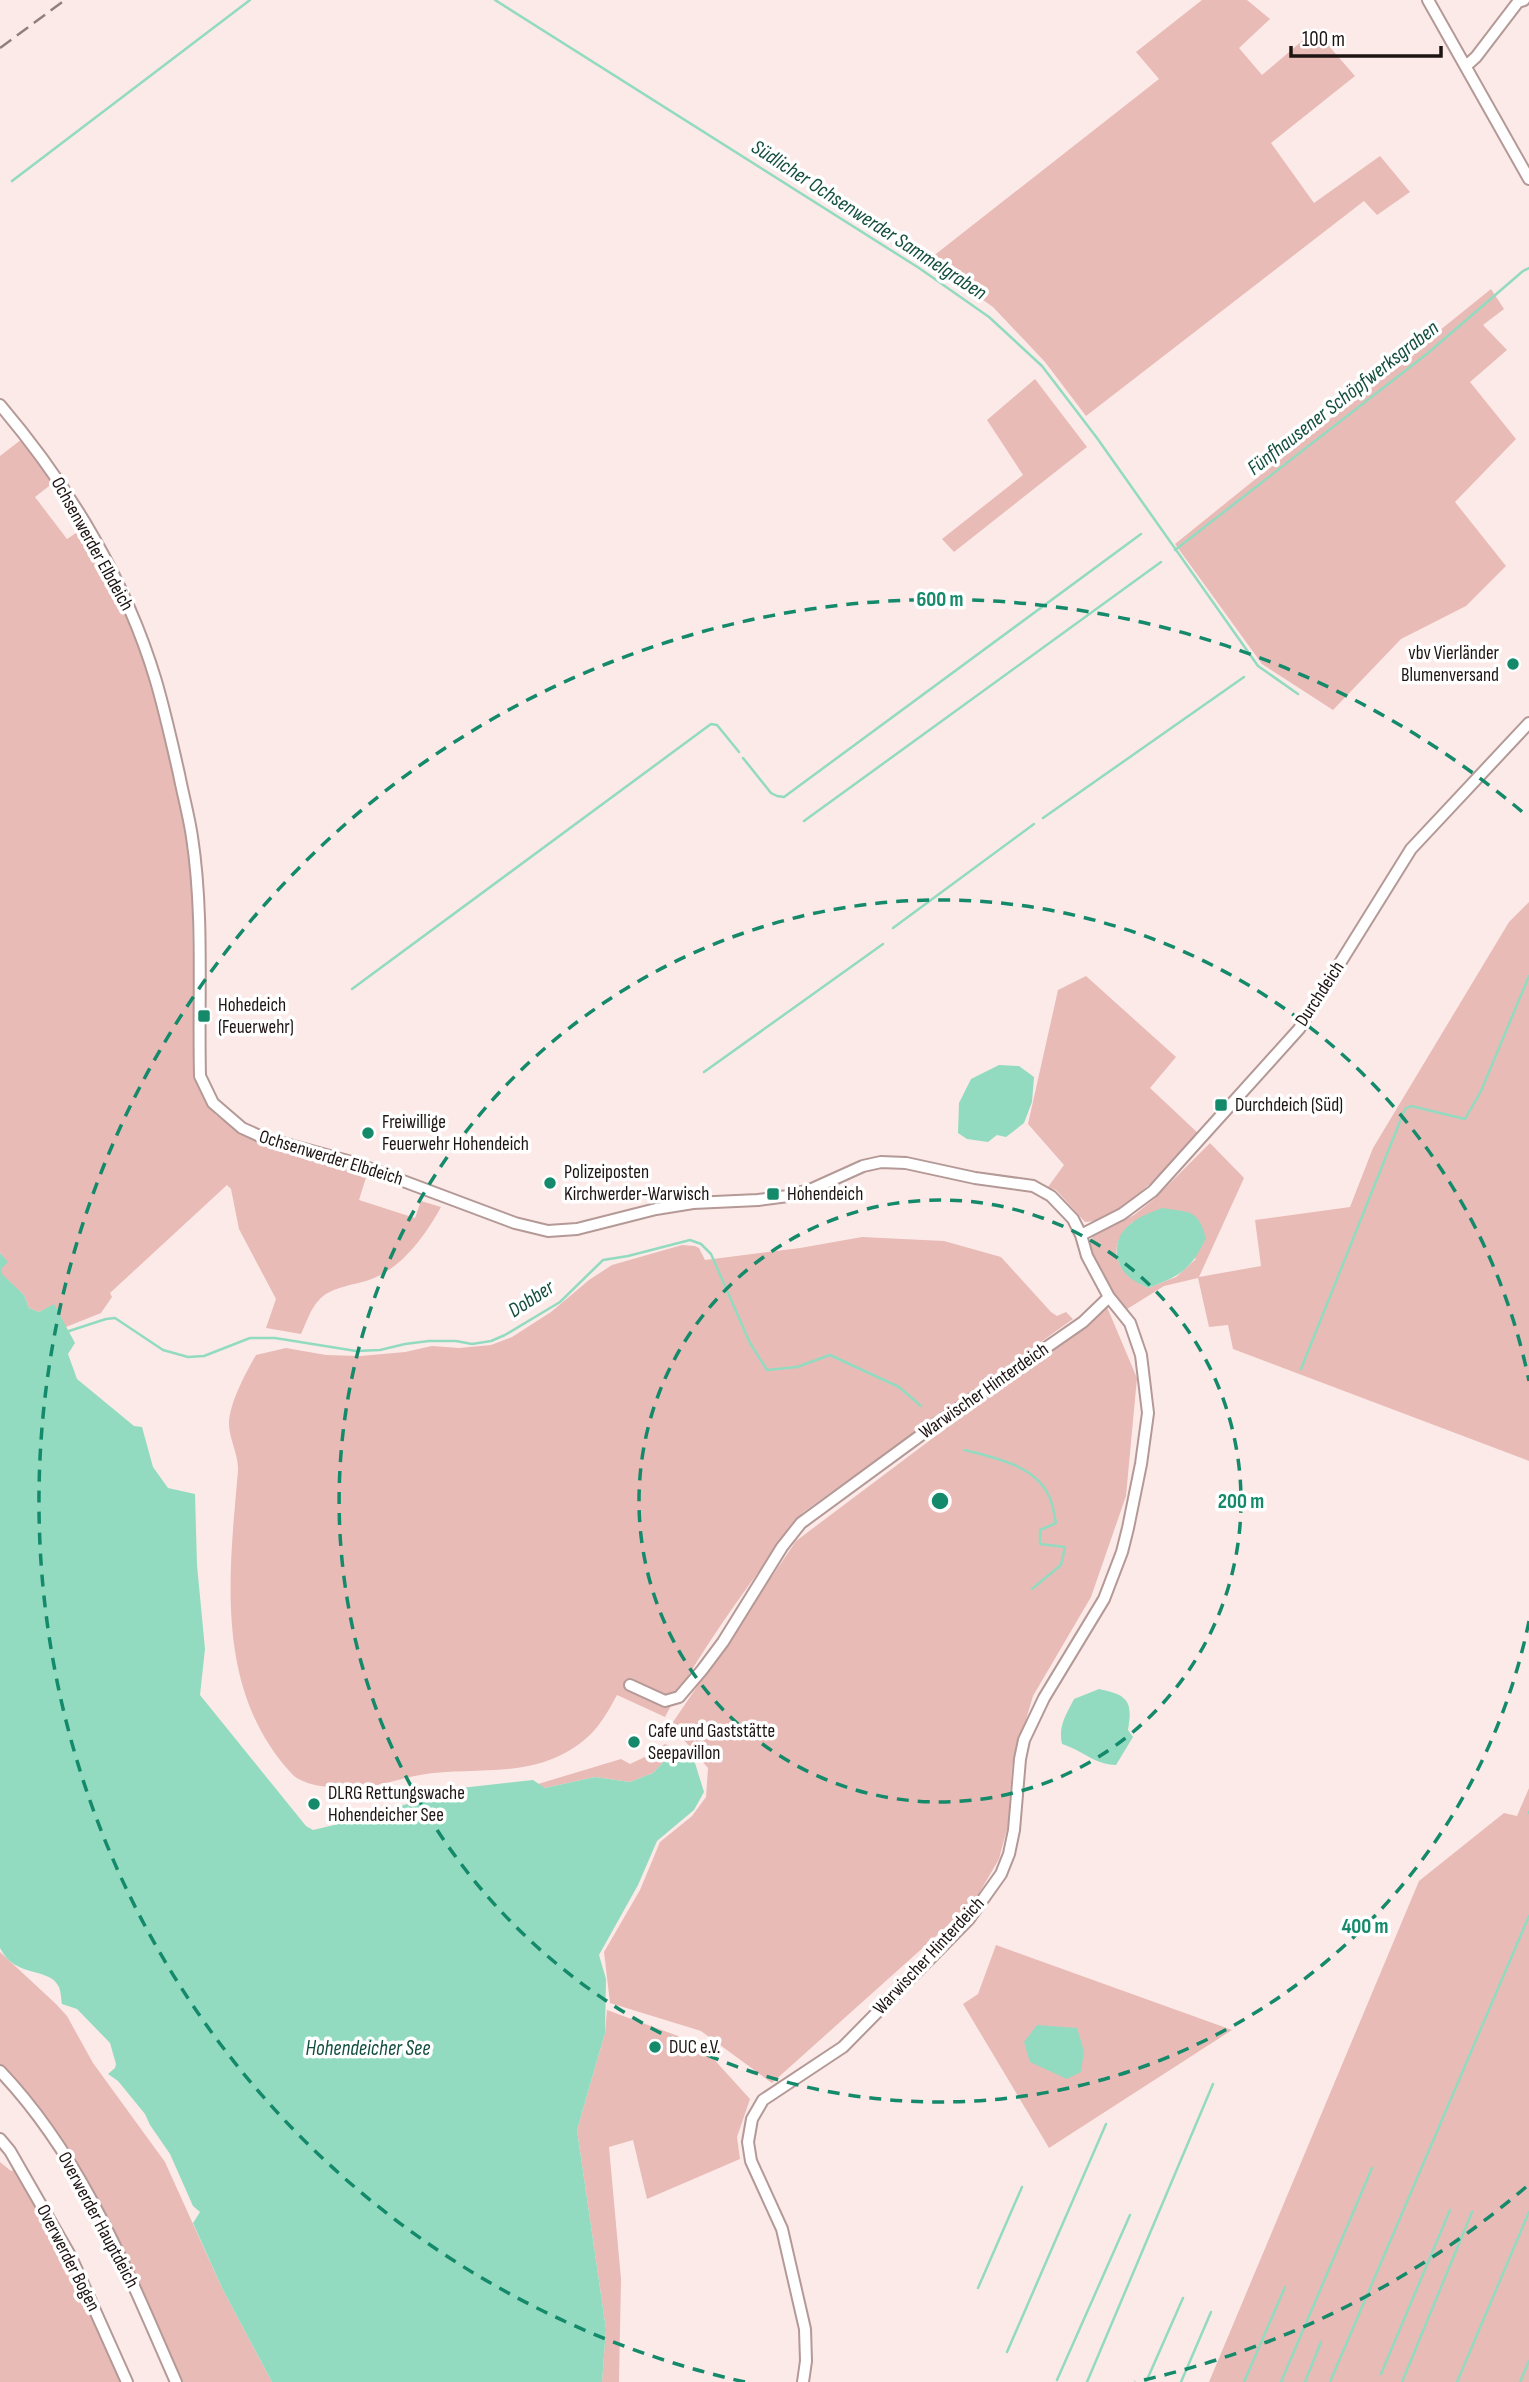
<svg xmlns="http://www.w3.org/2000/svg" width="1529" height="2382" font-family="'Sofia Sans Condensed',sans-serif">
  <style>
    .green { fill: #e9bbb6; fill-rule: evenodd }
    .water { fill: #92dbc0 }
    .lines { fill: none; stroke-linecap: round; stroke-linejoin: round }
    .stream { stroke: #92dbc0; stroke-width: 2.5 }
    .minor-casing { stroke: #b49996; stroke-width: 14 }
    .minor { stroke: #fff; stroke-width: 10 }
    .rail { stroke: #8e807f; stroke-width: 2.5; stroke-dasharray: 14 7; stroke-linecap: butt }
    .ring { fill: none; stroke: #148a6b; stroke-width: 3.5; stroke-dasharray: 12 9 }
    .poi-dot { fill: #148a6b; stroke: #fff; stroke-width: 2.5 }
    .labels { text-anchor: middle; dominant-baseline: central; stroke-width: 7; stroke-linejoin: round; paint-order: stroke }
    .street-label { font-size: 19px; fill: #1e1413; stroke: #fff }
    .poi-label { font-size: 19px; fill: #1e1413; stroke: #fff; text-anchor: start }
    .water-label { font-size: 21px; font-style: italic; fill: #144f3e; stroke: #fff }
    .centre { fill: #148a6b; stroke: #fff; stroke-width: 3.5 }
    .ring-label { font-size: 21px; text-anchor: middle; font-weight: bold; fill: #148a6b; stroke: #fff; stroke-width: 7; stroke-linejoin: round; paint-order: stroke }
  </style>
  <rect width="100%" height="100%" fill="#fceae8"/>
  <path class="green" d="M1202,0H1247L1270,19L1239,48L1262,75L1315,30L1355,76L1271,143L1314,203L1380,156L1410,192L1377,215L1364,201L1086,416L1045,362L993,307L927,261L1159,79L1136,52Z
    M1491,289L1504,309L1483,325L1507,350L1470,382L1516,439L1455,502L1506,566L1466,606L1401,639L1333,710L1262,664L1175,544Z
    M1035,379L1087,447L954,552L942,539L1023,475L987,420Z
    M22,439L53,483L35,497L67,539L82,529L119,596L136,637L150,677L179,795L192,869L194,1069L205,1100L216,1115L244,1135L267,1144L368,1171L359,1200L415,1218L421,1201L441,1207C426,1234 404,1266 374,1278C358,1285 331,1286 319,1300C311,1308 306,1323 301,1334L266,1328L276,1299L239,1229L231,1189L227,1185L110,1293L112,1297L101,1313L66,1327L54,1305L39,1312L29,1308L24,1295L1,1274L0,1269L7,1262L0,1253V456Z
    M1529,902V1461L1233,1349L1228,1325L1209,1327L1198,1278L1164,1286L1124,1311L1090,1252V1243L1093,1236L1134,1215L1153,1200L1210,1143L1244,1178L1199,1277L1261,1266L1255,1220L1350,1207L1373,1148L1509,922ZM1133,1222L1196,1259L1176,1277L1148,1288C1117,1273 1103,1248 1133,1222Z
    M1086,976L1176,1057L1150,1088L1199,1134C1174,1158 1122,1222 1085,1222L1056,1190L1048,1187L1064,1165L1028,1124L1058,990Z
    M862,1237L944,1241L1001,1257L1051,1312L1057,1316L1066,1312L1073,1319L802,1513C755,1576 701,1648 665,1717L617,1695C602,1723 591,1740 561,1755C517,1777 468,1767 420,1775C397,1779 371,1789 347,1788C332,1788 303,1786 292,1774C214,1690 229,1574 238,1471C239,1455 229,1439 229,1424C229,1404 246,1372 256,1355L286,1348L326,1355L360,1356L405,1352L432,1346L459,1348L491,1345L512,1337L551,1312L589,1280L612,1265L682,1245L695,1246L699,1248L705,1260L800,1248Z
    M1107,1307L1137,1378L1126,1496L1091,1597L1033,1696L1012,1767L1008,1825L999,1859L974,1902L772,2083L701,2031L610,2003L604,1952L640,1890L660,1842L692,1816L706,1797L708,1768L671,1725L796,1541Z
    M665,1744L676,1749L653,1773L630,1782L595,1777L545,1788L538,1784L621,1759L630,1764L651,1754Z
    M1529,1788V2382H1209L1419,1881L1504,1813L1517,1816Z
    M996,1945L1232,2030L1049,2148L963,2004L978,1994Z
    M0,1952L56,2004L67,2016L93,2063L165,2162L222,2288L272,2382H181C143,2295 108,2203 52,2125C37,2103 18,2084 0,2064Z
    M607,2010L700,2044L750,2099L737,2137L740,2159L647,2199L633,2140L609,2147L621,2279L619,2382H602L606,2329L577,2130L605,2033Z
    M0,2162L11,2171L16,2169L67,2259L123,2382H0Z"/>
  <path class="water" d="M999,1065L1019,1066L1034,1077L1032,1102L1024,1123L1006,1137L997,1135L988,1142L967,1139L958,1133L959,1103L971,1079Z
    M1162,1208C1191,1213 1197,1208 1206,1238C1191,1270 1180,1276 1148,1288C1143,1285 1137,1283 1133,1280C1112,1266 1111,1237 1132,1223C1140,1216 1152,1212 1162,1208Z
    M0,1253L8,1262L1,1269L2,1274L24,1295L29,1308L39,1312L54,1304L75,1343L68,1354L77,1379L134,1426L142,1427L153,1467L168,1488L195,1494L197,1565L205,1649L200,1695L306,1826L313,1830L368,1817L452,1789L533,1780L545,1788L595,1777L630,1782L653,1773L676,1749L695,1763L704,1792L694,1810L657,1841L638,1885L599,1955L606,1979L605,2033L577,2130L606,2329L602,2382H272L222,2288L193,2223L200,2212L193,2206L170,2154L150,2125L145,2114L118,2081L108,2074L115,2068L116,2064L110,2043L77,2009L62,2004C61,1999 61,1992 59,1987C49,1966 15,1979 0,1948Z
    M1099,1689C1128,1695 1133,1701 1128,1730L1133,1737L1116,1765C1095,1765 1082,1750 1062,1744C1058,1726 1066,1715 1074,1699Z
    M1037,2025L1077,2028L1084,2051L1081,2072L1067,2079L1030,2062L1024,2042Z"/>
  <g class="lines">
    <path class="stream" d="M495,0L919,268L989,317L1042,366L1097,438L1258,666L1298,694
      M12,181L250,0
      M1175,550L1428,353L1523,271L1529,268
      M743,758L771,793L777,796L784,797L1141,534
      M1043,818L1244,677
      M804,821L1161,562
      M893,928L1034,824
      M352,989L711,724L717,725L739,752
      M704,1072L883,944
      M69,1331L106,1319L115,1318L163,1350L188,1357L204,1356L250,1338H275L356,1351L380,1350L405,1344L429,1341H456L472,1344L491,1341L505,1335L560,1302L603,1260L628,1256L690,1240L701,1244L711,1254L750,1343L767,1370L797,1367L830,1355L899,1387L921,1406
      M1301,1369L1405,1109L1411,1106L1465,1119L1481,1091L1529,976
      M965,1450C995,1458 1035,1465 1049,1496C1053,1504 1054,1514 1056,1523L1040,1530V1544L1065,1547L1061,1565L1032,1589
      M1529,1813V1812
      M978,2288L1022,2187
      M1007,2352L1106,2124
      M1381,2374L1450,2210
      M1057,2380L1130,2215
      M1087,2382L1213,2084
      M1146,2382L1183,2298
      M1181,2382L1211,2312
      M1244,2382L1285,2287
      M1281,2382L1372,2168
      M1305,2382L1321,2342
      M1330,2382L1529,1916
      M1402,2382L1472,2212
      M1457,2382L1529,2212
      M1520,2382L1529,2361"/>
    <defs>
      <path id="minor" d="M1428,0L1529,179
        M1466,66L1476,57L1518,2L1524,0
        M0,405C68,485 126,580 156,681C165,712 172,743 179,774C183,795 189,816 192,837C204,915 198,997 200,1076L213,1103L242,1128L264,1138L355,1163L515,1223L548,1231L577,1229L656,1209L693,1203L758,1200L788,1196L812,1189L863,1166L881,1162L906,1163L975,1178L1033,1186L1051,1196L1073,1219L1081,1235L1087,1256L1109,1297L1130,1323L1141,1355L1148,1413L1141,1464L1128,1528L1122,1552L1104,1599L1044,1698L1024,1740L1020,1759L1014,1830L1009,1854L1001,1874L969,1919L843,2047L763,2100L752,2119L748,2142L751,2161L782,2229L805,2329L806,2361L803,2382
        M1081,1235L1122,1214L1153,1191L1299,1029L1411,849L1529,723
        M630,1685L665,1701L679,1697L702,1670L723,1642L782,1547L801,1523L936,1424L1083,1322L1109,1297
        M0,2071C83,2158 128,2273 176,2382
        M0,2139L10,2151L71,2257L127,2382"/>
    </defs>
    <use href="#minor" class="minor-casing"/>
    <use href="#minor" class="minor"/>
    <path class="rail" d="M0,48L65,0"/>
  </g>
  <g class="ring">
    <circle cx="940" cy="1501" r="301"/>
    <path d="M1529 1621A601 601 0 1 1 1529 1381"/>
    <path d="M1526 2187A902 902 0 0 1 1135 2382M745 2382A902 902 0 1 1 1526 815"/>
  </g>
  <g class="poi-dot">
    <circle cx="1513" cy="664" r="7"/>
    <rect x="197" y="1009" width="14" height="14" rx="3.5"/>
    <rect x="1214" y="1098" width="14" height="14" rx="3.5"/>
    <circle cx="368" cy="1133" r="7"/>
    <circle cx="550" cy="1183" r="7"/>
    <rect x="766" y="1187" width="14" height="14" rx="3.5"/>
    <circle cx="634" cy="1742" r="7"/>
    <circle cx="314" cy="1804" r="7"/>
    <circle cx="655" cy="2047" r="7"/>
  </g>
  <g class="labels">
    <g class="street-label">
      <text transform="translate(92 544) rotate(61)">Ochsenwerder Elbdeich</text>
      <text transform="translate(1320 994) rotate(-57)">Durchdeich</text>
      <text transform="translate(331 1158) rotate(17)">Ochsenwerder Elbdeich</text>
      <text transform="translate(984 1391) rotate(-35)">Warwischer Hinterdeich</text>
      <text transform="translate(929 1956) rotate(-47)">Warwischer Hinterdeich</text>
      <text transform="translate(98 2220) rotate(62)">Overwerder Hauptdeich</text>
      <text transform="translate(68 2258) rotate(63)">Overwerder Bogen</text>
    </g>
    <g class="poi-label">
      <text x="1499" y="653" text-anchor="end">vbv Vierländer<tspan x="1499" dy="22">Blumenversand</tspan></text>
      <text x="218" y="1005">Hohedeich<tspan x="218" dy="22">(Feuerwehr)</tspan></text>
      <text x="1235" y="1105">Durchdeich (Süd)</text>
      <text x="382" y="1122">Freiwillige<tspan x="382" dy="22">Feuerwehr Hohendeich</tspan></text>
      <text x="564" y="1172">Polizeiposten<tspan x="564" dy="22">Kirchwerder-Warwisch</tspan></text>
      <text x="787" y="1194">Hohendeich</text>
      <text x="648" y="1731">Cafe und Gaststätte<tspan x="648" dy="22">Seepavillon</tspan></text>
      <text x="328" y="1793">DLRG Rettungswache<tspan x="328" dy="22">Hohendeicher See</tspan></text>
      <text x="669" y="2047">DUC e.V.</text>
    </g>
    <g class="water-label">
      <text transform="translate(869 220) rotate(33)">Südlicher Ochsenwerder Sammelgraben</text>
      <text transform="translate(1343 398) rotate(-38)">Fünfhausener Schöpfwerksgraben</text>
      <text transform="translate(531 1299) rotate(-33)">Dobber</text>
      <text x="368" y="2048">Hohendeicher See</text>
    </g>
  </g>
  <circle cx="940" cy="1501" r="10" class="centre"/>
  <g class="ring-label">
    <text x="940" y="606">600 m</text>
    <text x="1241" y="1508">200 m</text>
    <text x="1365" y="1933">400 m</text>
  </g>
  <path d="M1291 46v10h150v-10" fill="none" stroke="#1e1413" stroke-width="3.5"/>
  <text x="1302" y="46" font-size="21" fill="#1e1413" stroke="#ffffff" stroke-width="5" paint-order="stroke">100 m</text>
</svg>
